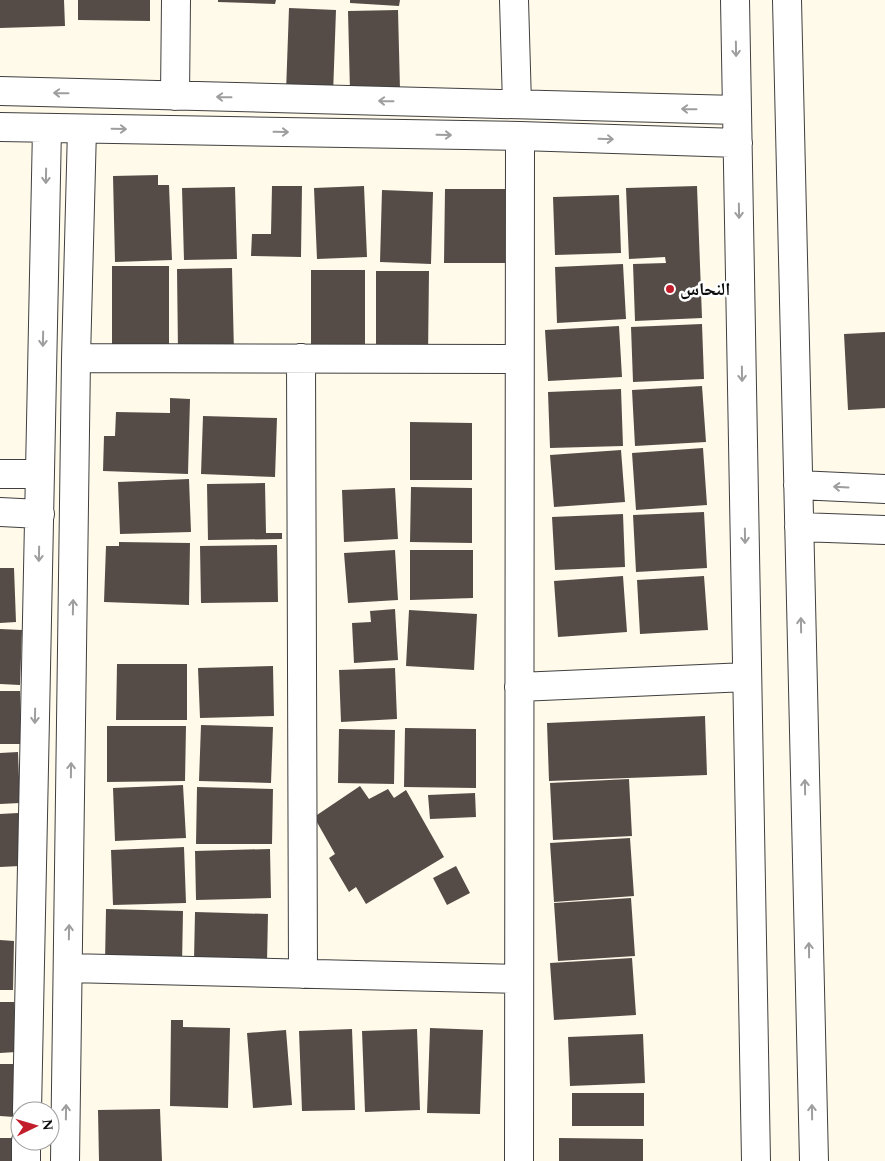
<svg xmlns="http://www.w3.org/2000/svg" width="885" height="1161" font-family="Spectral,'Noto Naskh Arabic',serif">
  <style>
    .building { fill: #554c48 }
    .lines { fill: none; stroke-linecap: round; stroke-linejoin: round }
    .minor-casing { stroke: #3f3f3f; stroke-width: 30 }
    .minor { stroke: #fff; stroke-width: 28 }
    .oneway { stroke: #9e9e9e }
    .poi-dot { fill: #c21d2b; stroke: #fff; stroke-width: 2 }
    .labels { text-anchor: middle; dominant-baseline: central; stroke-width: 5; stroke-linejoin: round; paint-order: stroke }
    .poi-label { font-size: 18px; font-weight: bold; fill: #0c0c0c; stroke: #fff; text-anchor: start }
  </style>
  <rect width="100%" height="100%" fill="#fffaea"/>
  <path class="building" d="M0,0H64L65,26L0,28Z
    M78,0H150V21L78,20Z
    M218,0H276L275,4L218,2Z
    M350,0H400L399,6L350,3Z
    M289,8L336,10L333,95L286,92Z
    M398,10L400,90L350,91L348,11Z
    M158,175V185H169L172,260L115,262L113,176Z
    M272,186H302L301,257L251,256L252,234H271Z
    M364,186L367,257L317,259L314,188Z
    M697,186L702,318L635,321L633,264L666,263L665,257L629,259L626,188Z
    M235,187L237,259L184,260L182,188Z
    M445,189H513V263H444Z
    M382,190L433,192L431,264L380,262Z
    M619,195L621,253L555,255L553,197Z
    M623,264L626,319L557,323L555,267Z
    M112,266H169V353L112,352Z
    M232,268L234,353L178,352L177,269Z
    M311,270H365V357L311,348Z
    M376,271H429L428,357H376Z
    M702,324L704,379L633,382L631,327Z
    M619,326L622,377L548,381L545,330Z
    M885,332V408L848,410L844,334Z
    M702,386L706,442L635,446L632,390Z
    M621,389L623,446L550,448L548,392Z
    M170,398L190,399L188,474L103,471L104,436H115L116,412L170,413Z
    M203,416L277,418L275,477L201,474Z
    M410,422L472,423V480H410Z
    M703,448L707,505L636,510L632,453Z
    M621,450L625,502L554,507L550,455Z
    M189,479L191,532L120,534L118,482Z
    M265,483L266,533H282V539L208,540L207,484Z
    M411,487L472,488V543L410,542Z
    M395,488L398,539L344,542L342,490Z
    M704,512L707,568L636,572L633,515Z
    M623,514L625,567L555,570L552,517Z
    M119,542L190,543L189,605L104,602L106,546H119Z
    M277,545L278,602L201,603L200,546Z
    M395,550L398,600L348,603L344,553Z
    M410,550H473V598L410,600Z
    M0,568H14L16,622L0,623Z
    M623,576L627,632L558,637L554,581Z
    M704,576L708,630L640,634L637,580Z
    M395,609L398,660L354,663L352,623L371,622L370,611Z
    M409,610L477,614L474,670L406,666Z
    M0,629L22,630L20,685L0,684Z
    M117,664H187V720H116Z
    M273,666L274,716L200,718L198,668Z
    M395,668L397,719L341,722L339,670Z
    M0,691H20L21,744H0Z
    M705,716L707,775L549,781L547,723Z
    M201,725L273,727L271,783L199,781Z
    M107,726H186L185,781L107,782Z
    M405,728L476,729V788L404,787Z
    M339,729L395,730L394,784L338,783Z
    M18,752L20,803L0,804V753Z
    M629,779L632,836L553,840L550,783Z
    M183,785L186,838L115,841L113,788Z
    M360,786L369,799L388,789L394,798L406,790L444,857L366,904L356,887L349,892L329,858L335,854L314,817Z
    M197,787L273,789L272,844H196Z
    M475,793L476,817L430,819L428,795Z
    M18,813L20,866L0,867V814Z
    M630,838L634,896L554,902L550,843Z
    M184,847L186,903L113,905L111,850Z
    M270,849L271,898L196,900L195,851Z
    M456,866L470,893L447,905L433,878Z
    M631,898L635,956L558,961L554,903Z
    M106,909L183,911L182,965L105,963Z
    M195,912L268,914L267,962L194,960Z
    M0,940L14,941L13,990H0Z
    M632,958L636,1015L554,1020L550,963Z
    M0,1002H14L16,1052L0,1053Z
    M171,1020H183V1027L230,1028L228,1108L170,1106Z
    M430,1028L483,1030L480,1114L427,1113Z
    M352,1029L355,1110L302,1111L299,1031Z
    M417,1029L420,1110L365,1112L362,1031Z
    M286,1030L292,1105L253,1108L247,1033Z
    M643,1034L645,1083L570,1086L568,1037Z
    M0,1064H15L14,1117L0,1116Z
    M572,1093H644V1126H572Z
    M160,1109L162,1161H99L98,1110Z
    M0,1138H17V1161H0Z
    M559,1138L643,1139V1161H559Z"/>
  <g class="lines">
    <defs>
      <path id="minor" d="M514,0L517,104
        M735,0L756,1161
        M787,0L814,1161
        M0,91L737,110
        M175,96L176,0
        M0,127L520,136L738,143
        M76,358L519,359
        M301,358L303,974
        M0,474H40
        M798,485L885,489
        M0,512L40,514
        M799,527L885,530
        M519,687L747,677
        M68,968L519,979
        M27,1111L47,128
        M26,1161V1141
        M65,1161L76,358L82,129
        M519,1161L520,136"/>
    </defs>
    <use href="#minor" class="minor-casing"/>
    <use href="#minor" class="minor"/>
  </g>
  <defs><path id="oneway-shaft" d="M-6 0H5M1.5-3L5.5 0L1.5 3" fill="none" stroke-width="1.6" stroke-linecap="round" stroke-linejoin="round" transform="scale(1.25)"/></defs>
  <g class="oneway">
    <use href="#oneway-shaft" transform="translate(736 49) rotate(89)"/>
    <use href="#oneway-shaft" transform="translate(61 93) rotate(-179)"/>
    <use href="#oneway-shaft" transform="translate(224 97) rotate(-179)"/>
    <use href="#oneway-shaft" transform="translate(386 101) rotate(-179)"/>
    <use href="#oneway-shaft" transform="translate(689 109) rotate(-179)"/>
    <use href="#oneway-shaft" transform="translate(119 129) rotate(1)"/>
    <use href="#oneway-shaft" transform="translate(281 132) rotate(1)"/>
    <use href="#oneway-shaft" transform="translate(444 135) rotate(1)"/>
    <use href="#oneway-shaft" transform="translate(606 139) rotate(2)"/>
    <use href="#oneway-shaft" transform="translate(46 176) rotate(91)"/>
    <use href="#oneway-shaft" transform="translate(739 211) rotate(89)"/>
    <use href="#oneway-shaft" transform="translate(43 339) rotate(91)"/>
    <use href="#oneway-shaft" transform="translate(742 374) rotate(89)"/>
    <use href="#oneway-shaft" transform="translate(841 487) rotate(-177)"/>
    <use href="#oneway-shaft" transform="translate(745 536) rotate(89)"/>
    <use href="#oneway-shaft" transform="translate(39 554) rotate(91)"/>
    <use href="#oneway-shaft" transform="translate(73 607) rotate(-89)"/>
    <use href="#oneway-shaft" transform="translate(801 625) rotate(-91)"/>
    <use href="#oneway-shaft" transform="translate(35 716) rotate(91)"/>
    <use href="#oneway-shaft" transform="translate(71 770) rotate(-89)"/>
    <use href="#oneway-shaft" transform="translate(805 787) rotate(-91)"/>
    <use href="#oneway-shaft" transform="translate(69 932) rotate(-89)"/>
    <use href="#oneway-shaft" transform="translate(809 950) rotate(-91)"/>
    <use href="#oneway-shaft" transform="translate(66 1112) rotate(-89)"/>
    <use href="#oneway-shaft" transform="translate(812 1112) rotate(-91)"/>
  </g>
  <circle class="poi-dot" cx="670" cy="289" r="5"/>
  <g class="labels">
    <g class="poi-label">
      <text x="680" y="289">النحاس</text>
    </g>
  </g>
  <g transform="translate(35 1126) rotate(85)"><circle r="24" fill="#ffffff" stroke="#9e9e9e"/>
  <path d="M0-4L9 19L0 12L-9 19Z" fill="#c21d2b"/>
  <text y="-8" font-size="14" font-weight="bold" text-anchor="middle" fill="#0c0c0c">N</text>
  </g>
</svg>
